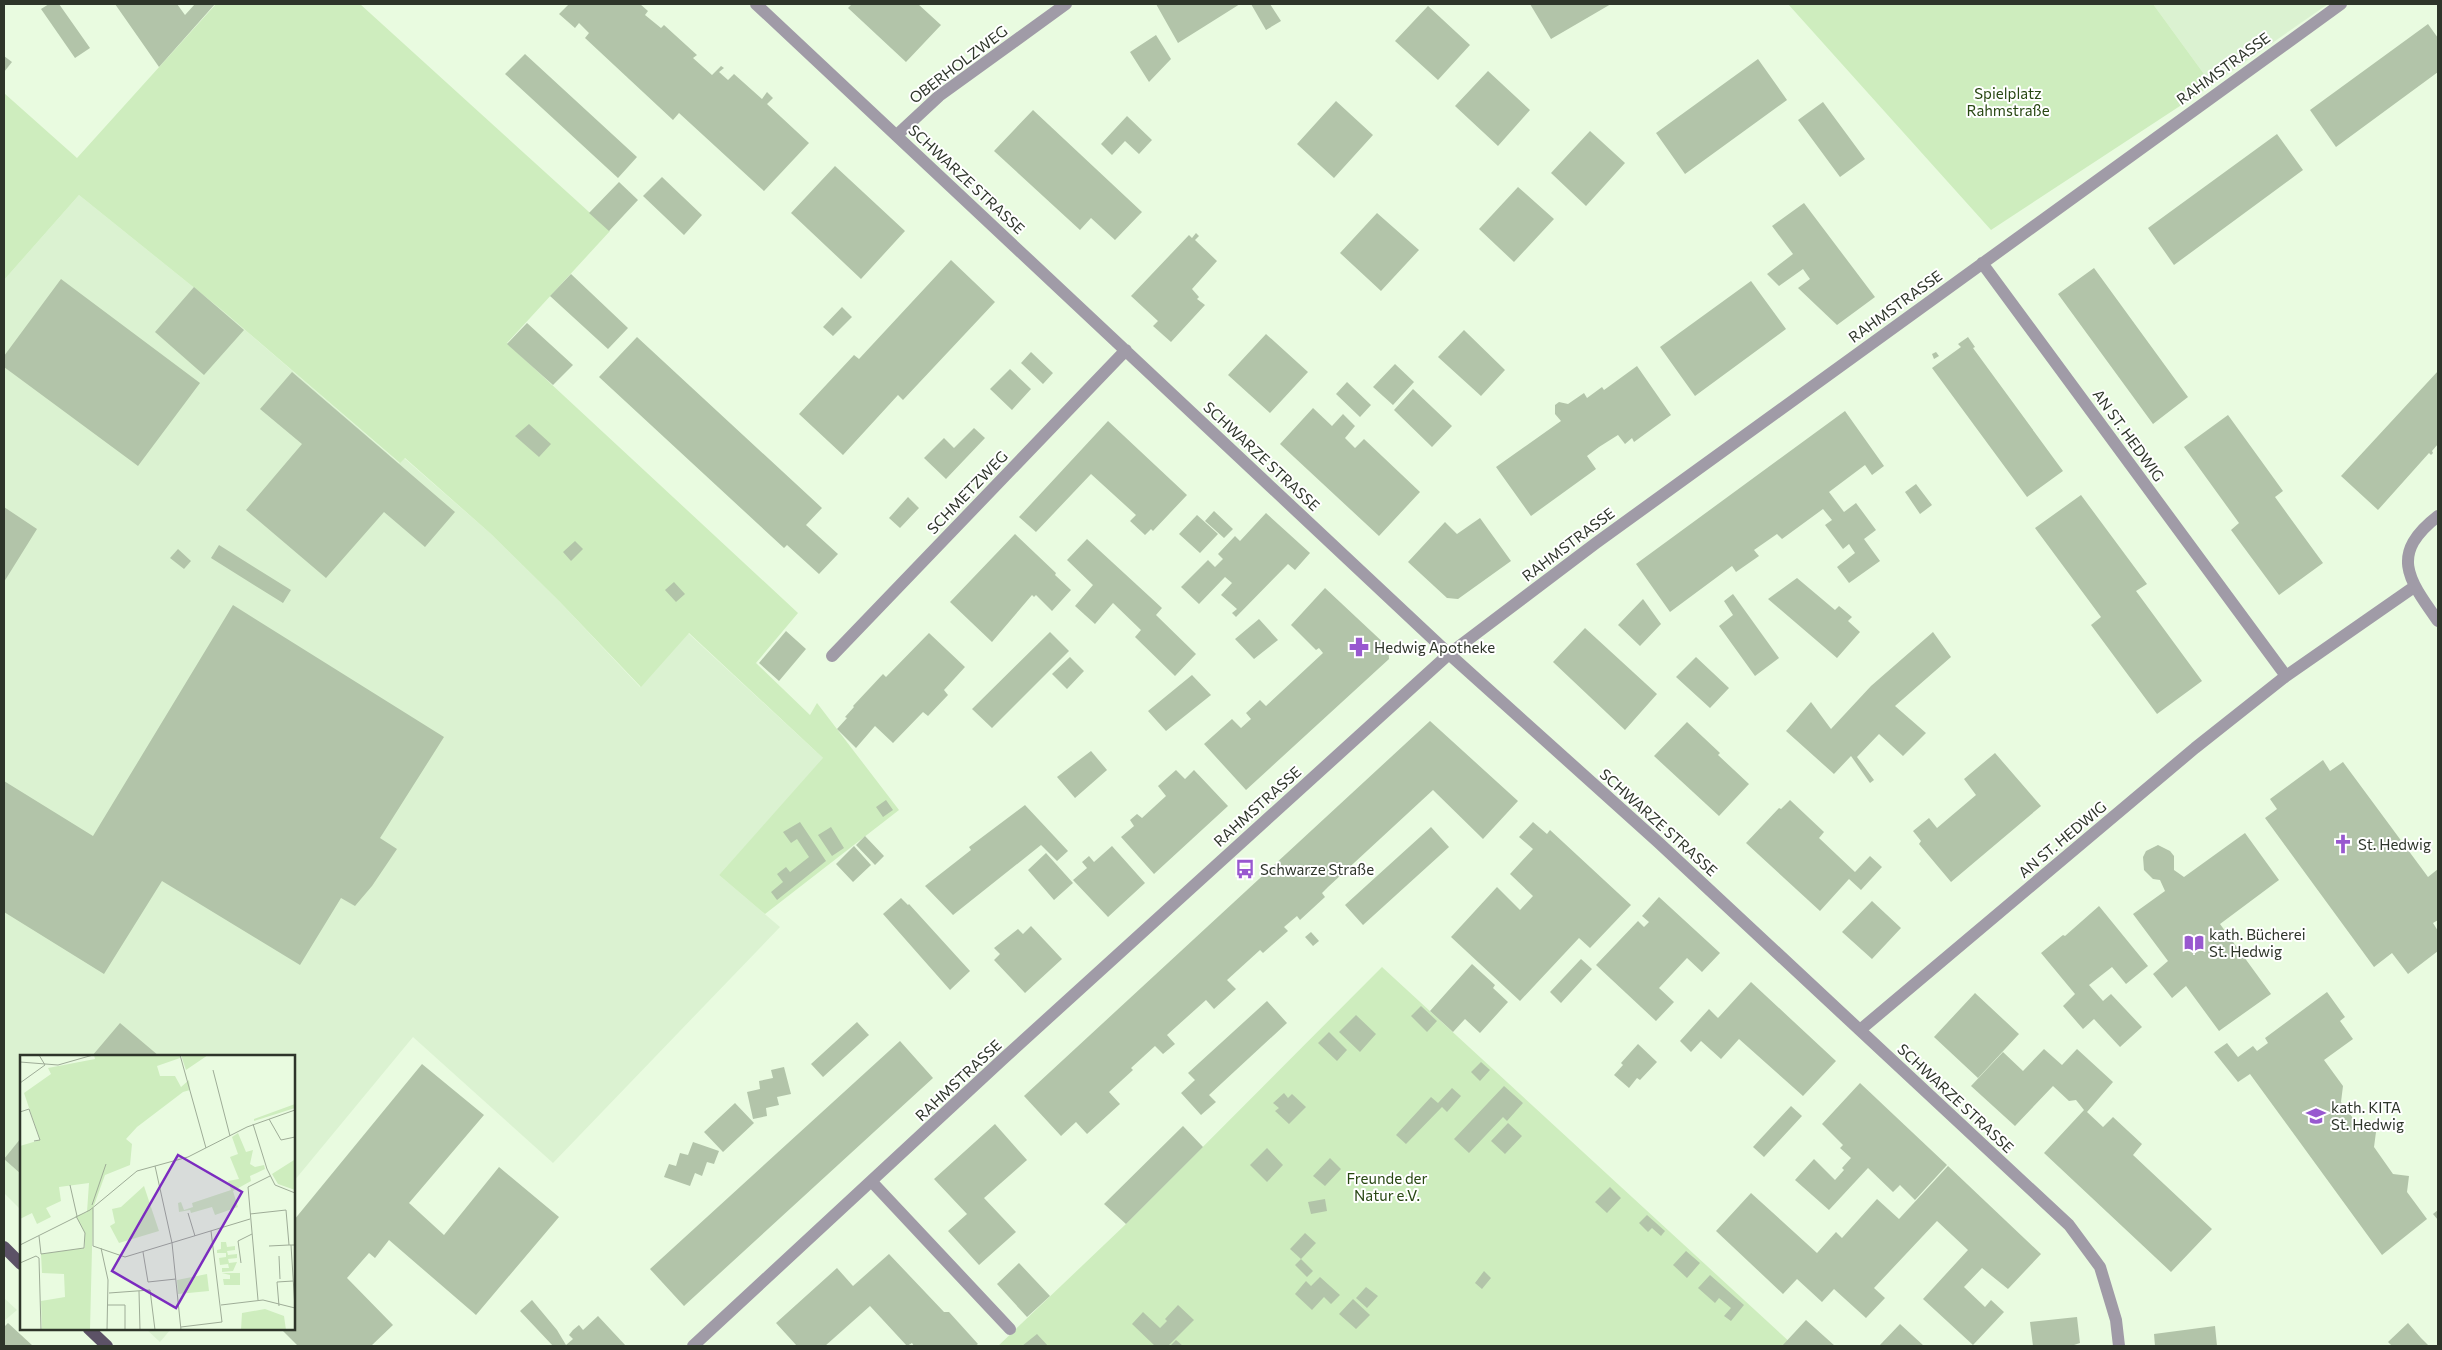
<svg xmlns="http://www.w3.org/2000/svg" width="2442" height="1350" font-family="Commissioner,sans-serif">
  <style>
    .built { fill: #dbf2d1 }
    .green { fill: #ceedbe }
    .building { fill: #b2c4a9 }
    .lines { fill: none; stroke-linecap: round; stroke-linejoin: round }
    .minor { stroke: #a09ba7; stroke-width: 12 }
    .major { stroke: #5c5266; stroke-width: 12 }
    .labels { text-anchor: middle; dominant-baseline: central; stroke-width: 4; stroke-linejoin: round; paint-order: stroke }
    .street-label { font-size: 15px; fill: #2e352a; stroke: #fff }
    .park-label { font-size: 15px; fill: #284712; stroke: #fff }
    .poi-label { font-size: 15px; fill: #2e352a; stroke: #fff; text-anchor: start }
    .inset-road { fill: none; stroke: #9eac97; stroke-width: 1 }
    .view { fill: #7b2cbf; fill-opacity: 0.15; stroke: #7b2cbf; stroke-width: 2.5 }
    .inset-edge { fill: none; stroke: #2e352a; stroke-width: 2.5 }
  </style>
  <rect width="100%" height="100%" fill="#e9fbe0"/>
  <path class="built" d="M2153,4H2328L2212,85Z
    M79,195L223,311L399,463L404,458L491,534L559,601L640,687L688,633L824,759L719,875L780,927L553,1163L413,1037L294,1181V1056H21V1210L4,1193V280Z
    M4,1298L17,1310L4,1321Z
    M146,1329H171L160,1342Z"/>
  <path class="green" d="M216,4H360L610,231L507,343L798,613L756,663L810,715L817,703L899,810L765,914L719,875L823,758L689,633L641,687L559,601L491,534L405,458L400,463L223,311L79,195L4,280V93L77,158Z
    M1788,4H2153L2212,85L1991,230Z
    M1382,967L1794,1346H998L1126,1224Z"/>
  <path class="building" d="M49,4H59L90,48L75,58L41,9Z
    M115,4H177L185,15L195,4H215L159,67Z
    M569,4H640L648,11L645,15L661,28L664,25L697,55L693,58L712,75L721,66L724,68L719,72L728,80L734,74L762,99L767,92L773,98L767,104L809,143L764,191L679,113L673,120L585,38L589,33L579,23L575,28L559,14Z
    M852,4H918L941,25L906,62L848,8Z
    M1156,4H1240L1178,43Z
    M1251,4H1270L1281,21L1266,30Z
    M1530,4H1611L1551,39Z
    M1428,6L1470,45L1438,80L1395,41Z
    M2428,24L2438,38V72L2336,147L2310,110Z
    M1156,35L1171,59L1149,82L1130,52Z
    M525,54L637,157L618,178L505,74Z
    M4,56L12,62L4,72Z
    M1758,59L1787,100L1685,174L1656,133Z
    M1488,71L1530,110L1498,146L1455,106Z
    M1336,101L1373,135L1334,178L1297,144Z
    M1823,102L1865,159L1840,177L1798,120Z
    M1033,110L1142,212L1115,240L1091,218L1080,230L994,151Z
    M1127,116L1152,140L1139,154L1125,141L1112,155L1101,144Z
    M1590,131L1625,163L1586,206L1551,173Z
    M2277,134L2303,170L2174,265L2148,228Z
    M835,166L905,231L861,279L791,213Z
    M662,177L702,215L684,235L643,196Z
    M619,182L638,200L609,231L589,213Z
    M1518,187L1554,219L1514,262L1479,229Z
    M1804,203L1875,297L1837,325L1798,288L1810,279L1803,269L1779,286L1767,274L1793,254L1772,226Z
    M1377,213L1419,250L1381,291L1340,253Z
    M1196,233L1199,236L1195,240L1217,261L1192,289L1199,297L1197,299L1205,305L1171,342L1153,326L1158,321L1131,296L1189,235L1192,238Z
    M951,260L995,302L903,400L898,395L843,455L799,414L854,355L859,359Z
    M2094,268L2188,397L2153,424L2058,294Z
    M571,274L628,328L608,349L550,296Z
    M61,279L200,383L138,466L4,367V356Z
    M1751,281L1786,329L1695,396L1660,347Z
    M194,287L244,330L204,375L155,332Z
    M842,307L852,317L833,336L823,327Z
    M527,323L573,365L553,385L507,344Z
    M1464,330L1505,370L1481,396L1438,357Z
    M1266,334L1308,372L1270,413L1228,375Z
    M637,337L822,508L806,525L838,554L819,574L787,545L784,548L599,377Z
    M1968,337L1975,347L1973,348L2063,471L2027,497L1932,368L1961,347L1958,344Z
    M1031,352L1053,373L1043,384L1021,363Z
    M1936,352L1939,356L1934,359L1932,354Z
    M1395,364L1414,382L1393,405L1373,387Z
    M1637,366L1671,415L1634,442L1632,438L1625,444L1618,435L1599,447L1587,456L1596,469L1531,516L1496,467L1561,421L1555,414V405L1559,402L1568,404L1584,393L1587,398L1602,387L1604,390Z
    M1010,369L1031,389L1012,410L990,389Z
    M2438,371V444L2432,451L2433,453L2431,455L2429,453L2378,510L2341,476Z
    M292,372L455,512L425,547L384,512L326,578L246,510L302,444L260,409Z
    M1347,382L1371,405L1360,417L1336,394Z
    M1413,389L1452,426L1432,447L1394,410Z
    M1313,408L1332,426L1343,414L1355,426L1345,438L1355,448L1364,439L1420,492L1379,536L1280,444Z
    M1845,411L1884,466L1872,475L1865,465L1829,492L1844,512L1856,503L1876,530L1864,539L1880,561L1849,583L1837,567L1855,553L1849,544L1843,549L1825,525L1832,520L1823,509L1782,539L1777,534L1754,550L1759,556L1736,572L1732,566L1670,612L1636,564Z
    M2228,415L2283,491L2275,497L2323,563L2279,595L2231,530L2239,523L2184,447Z
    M1108,421L1187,495L1153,531L1151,529L1145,535L1130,521L1136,515L1091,474L1036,532L1019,517Z
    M529,424L551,444L539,457L515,436Z
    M974,428L985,438L946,479L924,458L944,438L954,448Z
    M1916,484L1932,505L1920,514L1905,492Z
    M2081,495L2147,584L2136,591L2202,681L2157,714L2091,625L2101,617L2035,528Z
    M908,497L919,508L900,528L889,518Z
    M4,507L37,529L4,582Z
    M1214,511L1233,529L1224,538L1205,521Z
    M1266,513L1310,553L1295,570L1288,564L1236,617L1232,613L1237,609L1221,595L1232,583L1225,577L1199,604L1181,587L1208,560L1215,567L1223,559L1218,554L1235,536L1240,541Z
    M1197,515L1218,534L1200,553L1179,534Z
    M1480,518L1511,561L1458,599L1447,598L1408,562L1445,522L1457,534Z
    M1015,534L1056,573L1055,575L1071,590L1052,611L1036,595L1034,597L1032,595L992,642L950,602Z
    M1087,539L1162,608L1156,615L1196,654L1175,676L1135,637L1141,630L1113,603L1095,624L1075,606L1093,585L1067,560Z
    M575,541L583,549L571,561L563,552Z
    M219,545L291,590L283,603L211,558Z
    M178,549L191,561L184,569L170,558Z
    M1797,578L1835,610L1839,606L1852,617L1848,621L1860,632L1837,658L1768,599Z
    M674,582L685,594L676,602L665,590Z
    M1325,588L1388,647L1389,659L1246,790L1204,744L1232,719L1241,728L1251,719L1246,713L1260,700L1266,706L1323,653L1319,648L1316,650L1291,625Z
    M1733,594L1779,658L1755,676L1719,626L1733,615L1724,601Z
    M1643,599L1661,624L1640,646L1618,625Z
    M233,605L444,737L380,838L397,849L372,886L355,906L341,898L300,965L162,881L104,974L4,912V781L93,836Z
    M1259,619L1278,640L1254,659L1235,639Z
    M1585,628L1657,694L1625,730L1553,662Z
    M786,631L806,649L779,681L759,663Z
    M1050,632L1069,651L992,728L972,709Z
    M1933,632L1951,657L1895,706L1926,733L1903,756L1879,734L1857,757L1874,780L1870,783L1851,756L1834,774L1786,731L1811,702L1831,729L1871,686Z
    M929,633L965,667L944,690L948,695L928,716L923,712L893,743L875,726L856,748L837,729L847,718L845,717L854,707L853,706L883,674L886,677Z
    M1070,657L1084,671L1067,689L1052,674Z
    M1696,657L1729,688L1710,708L1676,677Z
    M1192,675L1211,695L1166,731L1148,711Z
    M1430,721L1518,801L1483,839L1433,790L1328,887L1322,893L1325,897L1300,920L1297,916L1284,927L1288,931L1263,953L1260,950L1227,980L1236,989L1214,1009L1206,1000L1167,1035L1175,1044L1163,1054L1155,1046L1131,1068L1133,1070L1109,1092L1120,1104L1087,1134L1076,1122L1061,1136L1024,1096Z
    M1687,722L1720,753L1718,755L1749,784L1719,816L1654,756Z
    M1091,751L1107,770L1075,798L1057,777Z
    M1995,753L2041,806L1951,882L1919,844L1921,841L1913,831L1929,818L1937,828L1976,795L1964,779Z
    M2323,760L2330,771L2343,762L2428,877L2438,869V920L2433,923L2438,931V951L2408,974L2392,953L2374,967L2265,818L2277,809L2270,799Z
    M1176,770L1185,779L1194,770L1228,806L1154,874L1121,837L1134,826L1130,820L1137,814L1142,818L1166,796L1158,786Z
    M886,800L893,810L883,817L876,807Z
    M1790,800L1824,832L1819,838L1855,872L1870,856L1882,867L1861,890L1849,879L1820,911L1746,843L1779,808L1781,809Z
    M1025,805L1068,851L1057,861L1041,845L953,915L925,886L971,850L969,847Z
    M800,822L826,861L777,900L771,892L783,882L777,874L786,867L790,872L809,857L797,839L791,843L783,832Z
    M1533,822L1547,834L1550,830L1631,905L1590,948L1579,938L1520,1001L1451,937L1497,887L1520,910L1533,896L1510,874L1533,849L1519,837Z
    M831,827L844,848L832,856L818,835Z
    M1431,827L1449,847L1363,925L1345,905Z
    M2245,833L2279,880L2220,924L2271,994L2219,1031L2186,986L2172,998L2153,974L2168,961L2133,914L2165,891L2160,880L2153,879L2144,870L2143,857L2146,851L2158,845L2170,851L2174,856V870L2184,877Z
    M865,836L884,856L875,865L856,845Z
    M854,846L871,865L853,882L836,864Z
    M1112,846L1145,883L1108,917L1073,880L1087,868L1082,862L1089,856L1094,862Z
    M1046,853L1073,883L1054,900L1028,870Z
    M1659,897L1720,953L1702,972L1687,958L1659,988L1674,1002L1656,1021L1596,965L1638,921L1644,927L1649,922L1642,916Z
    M901,898L908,905L909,904L970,971L950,990L883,914Z
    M1872,901L1901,928L1872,959L1842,932Z
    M2099,906L2148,966L2126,984L2112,967L2089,985L2103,1001L2111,994L2142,1027L2120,1047L2094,1019L2083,1029L2063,1006L2075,994L2041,953L2063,935L2065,936Z
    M1031,926L1062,959L1025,993L994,960L1000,954L994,948L1018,929L1023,934Z
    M1311,932L1319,941L1313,946L1305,937Z
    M1581,959L1592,969L1561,1003L1550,992Z
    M1472,964L1495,985L1493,988L1508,1002L1480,1033L1465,1019L1453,1032L1430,1011Z
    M1751,982L1836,1061L1803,1096L1739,1039L1721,1059L1701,1041L1691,1052L1680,1041L1709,1009L1718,1018Z
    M2327,992L2345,1017L2340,1021L2353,1039L2324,1060L2343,1086L2341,1102L2361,1129L2376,1132L2374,1147L2393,1174L2409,1176L2407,1192L2427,1219L2382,1255L2250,1074L2238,1082L2214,1052L2227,1043L2238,1057L2253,1046L2257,1051L2268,1043L2265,1038Z
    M1975,993L2019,1034L1978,1078L1934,1037Z
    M1267,1001L1287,1023L1209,1095L1216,1102L1201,1115L1181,1093L1195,1080L1188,1073Z
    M1421,1006L1437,1021L1427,1032L1411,1016Z
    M1356,1015L1376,1034L1360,1052L1339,1032Z
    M857,1022L869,1035L823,1077L811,1064Z
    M120,1023L159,1056H92Z
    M1329,1032L1347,1050L1337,1061L1318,1043Z
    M900,1041L933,1078L684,1306L650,1269Z
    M1638,1044L1657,1062L1640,1080L1637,1078L1629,1088L1614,1075L1623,1065L1621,1063Z
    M2044,1049L2062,1065L2077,1049L2113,1082L2087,1112L2103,1127L2113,1117L2142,1144L2133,1155L2212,1229L2171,1272L2044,1153L2084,1110L2076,1100L2069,1101L2053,1086L2015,1126L1971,1086L2003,1052L2023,1071Z
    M1481,1062L1490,1070L1480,1081L1471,1072Z
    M422,1064L484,1115L409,1203L444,1235L499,1167L559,1217L476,1315L389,1240L375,1258L369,1253L347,1278L393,1325L371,1346H298L281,1329H294V1220Z
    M784,1067L791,1094L777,1097L779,1105L766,1108L767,1116L753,1119L747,1092L760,1089L759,1081L773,1078L771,1070Z
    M1860,1083L1947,1165L1915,1200L1900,1185L1893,1192L1868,1168L1829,1210L1795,1180L1814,1159L1835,1180L1844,1170L1842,1168L1851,1158L1840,1148L1843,1145L1822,1124Z
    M1504,1086L1523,1103L1507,1121L1503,1117L1469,1153L1454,1139Z
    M1452,1088L1461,1096L1447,1112L1442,1107L1406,1144L1396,1135L1431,1097L1438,1103Z
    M1284,1093L1288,1098L1292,1094L1306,1107L1289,1124L1275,1111L1279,1108L1273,1103Z
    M735,1103L754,1123L723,1152L704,1132Z
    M1791,1106L1802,1116L1764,1157L1753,1147Z
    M1508,1123L1522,1136L1505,1154L1491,1141Z
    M995,1124L1027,1160L984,1198L1016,1232L979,1265L948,1231L967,1214L934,1179Z
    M1183,1126L1203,1147L1126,1224L1104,1204Z
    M21,1138V1174L4,1159Z
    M693,1142L719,1151L714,1164L707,1162L702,1176L695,1173L690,1186L664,1177L669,1164L676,1166L680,1153L688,1155Z
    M1267,1148L1283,1165L1267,1182L1250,1165Z
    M1330,1158L1341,1169L1325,1186L1313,1176Z
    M1948,1166L2041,1254L2008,1289L1982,1268L1964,1287L1985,1307L1991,1300L2004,1312L1973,1345L1923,1299L1968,1250L1937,1221L1874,1288L1885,1298L1866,1318L1834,1289L1822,1302L1797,1279L1783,1294L1716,1231L1751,1193L1817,1253L1836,1232L1842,1238L1877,1199L1899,1219Z
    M1610,1187L1621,1198L1607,1213L1595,1202Z
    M1325,1199L1327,1211L1311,1214L1308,1202Z
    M2438,1210V1220L2433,1214Z
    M1647,1215L1665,1231L1661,1236L1652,1228L1648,1232L1639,1223Z
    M1305,1233L1316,1243L1301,1259L1290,1249Z
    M1686,1251L1700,1263L1687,1278L1673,1265Z
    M889,1254L944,1312H949L978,1344L975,1346H914L912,1343L907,1346L870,1306L825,1346H797L776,1323L837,1268L853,1286Z
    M1301,1259L1313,1271L1307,1277L1295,1265Z
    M1019,1263L1050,1296L1027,1317L997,1284Z
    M1484,1271L1491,1278L1482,1289L1475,1283Z
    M1710,1275L1744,1305L1731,1321L1724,1316L1731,1308L1719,1298L1715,1303L1698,1288Z
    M1320,1277L1340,1295L1331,1304L1324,1297L1312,1310L1295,1294L1306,1281L1311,1286Z
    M1366,1287L1378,1296L1367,1308L1356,1298Z
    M1353,1299L1370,1315L1356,1329L1339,1314Z
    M532,1300L557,1330L566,1345L573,1339L569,1335L573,1330L579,1325L583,1330L598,1316L626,1346H553L520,1311Z
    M1178,1305L1194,1320L1168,1346H1155L1132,1324L1143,1312L1160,1328L1167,1321L1165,1319Z
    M2077,1317L2080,1343L2071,1346H2033L2030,1322Z
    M1806,1320L1835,1346H1782Z
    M8,1323L33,1346H4V1327Z
    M2408,1323L2421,1338L2429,1346H2392L2388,1342Z
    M1900,1324L1924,1346H1879Z
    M2215,1326L2217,1346H2155L2154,1334Z
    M1037,1334L1048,1346H1022Z
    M1176,1340L1183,1346H1170Z"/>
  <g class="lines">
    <path class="minor" d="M756,4L1449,654L1658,842L2069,1225L2100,1267L2116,1320L2119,1346
      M897,135L939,96L1066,4
      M2438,516C2389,554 2408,579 2438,621
      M832,656L1126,350
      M2286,676L2414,587
      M1860,1030L2195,748L2286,676L1982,263
      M872,1182L1010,1329
      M693,1346L1004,1058L1449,654L1596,543L2341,4"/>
    <path class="major" d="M4,1247L21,1264
      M89,1329L107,1346"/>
  </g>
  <defs>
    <symbol id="pharmacy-bare" viewBox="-9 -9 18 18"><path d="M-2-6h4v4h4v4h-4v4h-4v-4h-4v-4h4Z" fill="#9858cf" stroke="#fff" stroke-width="2.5" paint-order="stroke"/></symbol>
    <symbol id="church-bare" viewBox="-9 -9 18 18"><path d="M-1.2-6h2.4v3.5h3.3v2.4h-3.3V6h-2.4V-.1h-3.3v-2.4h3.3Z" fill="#9858cf" stroke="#fff" stroke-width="2.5" paint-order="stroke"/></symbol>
    <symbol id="bus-bare" viewBox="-9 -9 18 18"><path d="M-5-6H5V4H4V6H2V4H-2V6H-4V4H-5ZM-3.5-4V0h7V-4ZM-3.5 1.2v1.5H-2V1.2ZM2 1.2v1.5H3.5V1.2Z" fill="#9858cf" stroke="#fff" stroke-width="2.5" paint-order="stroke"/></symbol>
    <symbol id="library-bare" viewBox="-9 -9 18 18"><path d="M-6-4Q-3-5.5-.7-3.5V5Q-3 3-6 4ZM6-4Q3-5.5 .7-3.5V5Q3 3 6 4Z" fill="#9858cf" stroke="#fff" stroke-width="2.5" paint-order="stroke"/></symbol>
    <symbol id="school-bare" viewBox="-9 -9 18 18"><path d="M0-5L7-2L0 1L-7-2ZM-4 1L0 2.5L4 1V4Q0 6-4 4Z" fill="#9858cf" stroke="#fff" stroke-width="2.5" paint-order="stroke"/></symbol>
  </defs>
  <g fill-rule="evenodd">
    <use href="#pharmacy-bare" x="1345" y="633" width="28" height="28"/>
    <use href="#church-bare" x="2329" y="830" width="28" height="28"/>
    <use href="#bus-bare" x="1231" y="855" width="28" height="28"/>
    <use href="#library-bare" x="2180" y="929" width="28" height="28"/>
    <use href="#school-bare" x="2302" y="1102" width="28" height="28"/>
  </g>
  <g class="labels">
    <g class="street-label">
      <text transform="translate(958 64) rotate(-37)">OBERHOLZWEG</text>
      <text transform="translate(2223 68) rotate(-36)">RAHMSTRASSE</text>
      <text transform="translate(967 179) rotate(43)">SCHWARZE STRASSE</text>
      <text transform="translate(1895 306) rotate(-36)">RAHMSTRASSE</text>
      <text transform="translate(2129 435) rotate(54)">AN ST. HEDWIG</text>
      <text transform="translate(1262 456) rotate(43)">SCHWARZE STRASSE</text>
      <text transform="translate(967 492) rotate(-46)">SCHMETZWEG</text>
      <text transform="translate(1568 544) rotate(-37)">RAHMSTRASSE</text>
      <text transform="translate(1257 806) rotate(-42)">RAHMSTRASSE</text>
      <text transform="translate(1659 822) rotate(42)">SCHWARZE STRASSE</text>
      <text transform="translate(2062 839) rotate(-40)">AN ST. HEDWIG</text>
      <text transform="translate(958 1080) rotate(-43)">RAHMSTRASSE</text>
      <text transform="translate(1956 1098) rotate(43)">SCHWARZE STRASSE</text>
    </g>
    <g class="park-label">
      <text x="2008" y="93">Spielplatz<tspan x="2008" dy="17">Rahmstraße</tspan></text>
      <text x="1387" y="1178">Freunde der<tspan x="1387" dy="17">Natur e.V.</tspan></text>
    </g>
    <g class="poi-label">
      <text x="1374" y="647">Hedwig Apotheke</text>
      <text x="2358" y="844">St. Hedwig</text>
      <text x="1260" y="869">Schwarze Straße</text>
      <text x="2209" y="934">kath. Bücherei<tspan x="2209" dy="17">St. Hedwig</tspan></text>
      <text x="2331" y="1107">kath. KITA<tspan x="2331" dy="17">St. Hedwig</tspan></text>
    </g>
  </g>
  <g transform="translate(20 1055)">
    <rect width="275" height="275" fill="#e9fbe0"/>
    <path d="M74,0H160V3L137,11L140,21H155L161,32L169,25L170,35L163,37L117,72L106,84L112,89L110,110L85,120L73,153L70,275H22L21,246L45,242L44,219L22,218L21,199L65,193V178L56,161L67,157L69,128L39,132L41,146L26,153L31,162L17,169L12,158L0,164V91L20,85L4,38L31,19L28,13L75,4ZM161,0H188L166,15ZM275,49V53L234,66V64ZM218,78L226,97L233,95L230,109L235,112L244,110L245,114L230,121L231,126L213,136L218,152L195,160L192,152L171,158L170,155L159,157L158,148L161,147L164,155L173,152L172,148L211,135L208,126L219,124L210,102L218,99L212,82ZM274,105L275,107V135L258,129L252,119ZM124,131L139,176L99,188L90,171L95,168L92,154L101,152ZM201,187H206L207,192L215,191V195L207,196L208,200L217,199V203L208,204L209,208L217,207L213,216L202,217V213H209L208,209L200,210L199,203L206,202V198H197V195L201,194ZM202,218H220V230H204L203,224H210V220ZM187,219L189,236L158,239L157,225ZM245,254L264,261L266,275H221L222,258Z" fill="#ceedbe"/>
    <path class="inset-road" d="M160,0L186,93M0,7L38,10L73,0M193,15L210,81M0,28L25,10L19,0M0,57L9,54L20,85L14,86M249,64L261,85L275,82M233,69L247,114L255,130L275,138M135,111L152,188L161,275M50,130L57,161M72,150L86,109M73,153V191L105,202L230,164M168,158L175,181M230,159L266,155L269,190H275M19,181L21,199L64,193L65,178L56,161M0,190L70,155L117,116L168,102L227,72L275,55M271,190L275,253M249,191L269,190M81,193L88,225L87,275M123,197L128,227L156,224M259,201L260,224M0,208L16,201L19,203L21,275M221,208L218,186L232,179M119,236L120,275M89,238L130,235L135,275M238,245L228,132L250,121M88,250H105V275M201,250L243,245L275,253M259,251L257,227L273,226M161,272L202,267L191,176"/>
    <path class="view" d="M158,100L222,137L156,253L92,216Z"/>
    <rect width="275" height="275" class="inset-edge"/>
  </g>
  <rect width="2442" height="1350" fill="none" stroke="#2e352a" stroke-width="10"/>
</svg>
